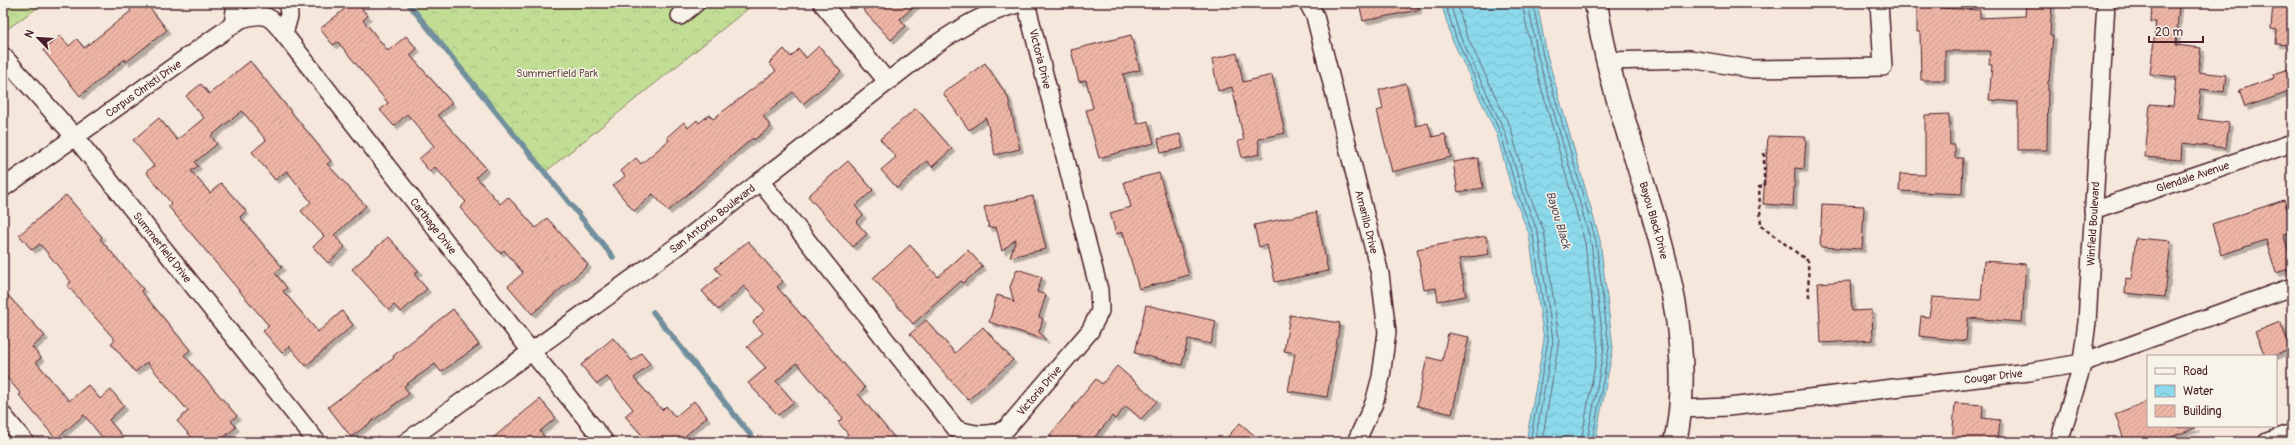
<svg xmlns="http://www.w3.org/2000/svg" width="2295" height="445" font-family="Pangolin,sans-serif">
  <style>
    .forest { fill: url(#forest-crowns); stroke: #867e60 }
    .water { fill: url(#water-waves); stroke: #728f9e }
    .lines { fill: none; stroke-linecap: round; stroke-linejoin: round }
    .shore { stroke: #646978; stroke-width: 1 }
    .stream { stroke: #728f9e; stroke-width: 5.5 }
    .building { fill: url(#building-hatch); stroke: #4a1f2b; filter: url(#shadow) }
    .street-casing { stroke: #4a1f2b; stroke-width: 20 }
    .secondary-casing { stroke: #4a1f2b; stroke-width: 25 }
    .path { stroke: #4a1f2b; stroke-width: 2.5; stroke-dasharray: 4 3; stroke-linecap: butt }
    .street { stroke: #f7f3e8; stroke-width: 17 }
    .secondary { stroke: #f7f3e8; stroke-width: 22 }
    .labels { text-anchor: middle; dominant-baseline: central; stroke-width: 3; stroke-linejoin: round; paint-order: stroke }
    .street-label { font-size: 11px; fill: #4a1f2b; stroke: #f7f3e8 }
    .park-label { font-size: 11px; fill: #684f46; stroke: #f7f3e8 }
    .water-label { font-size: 12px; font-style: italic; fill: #5a4e5b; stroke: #f7f3e8 }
  </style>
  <defs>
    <pattern id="forest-crowns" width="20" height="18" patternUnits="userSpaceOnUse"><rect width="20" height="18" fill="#c2de95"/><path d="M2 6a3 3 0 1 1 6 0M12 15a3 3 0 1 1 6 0" fill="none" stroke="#a8be81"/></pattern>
    <pattern id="water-waves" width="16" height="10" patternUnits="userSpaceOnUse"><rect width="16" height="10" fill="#8cd9eb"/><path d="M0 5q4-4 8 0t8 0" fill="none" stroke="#7abaca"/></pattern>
    <pattern id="building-hatch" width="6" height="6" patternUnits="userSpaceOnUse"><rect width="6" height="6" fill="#edb5a5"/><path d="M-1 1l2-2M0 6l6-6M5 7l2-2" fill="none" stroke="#cd9b8e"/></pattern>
    <filter id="shadow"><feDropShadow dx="3.5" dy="3.5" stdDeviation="0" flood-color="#0004"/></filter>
  </defs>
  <rect width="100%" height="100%" fill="#f5e7db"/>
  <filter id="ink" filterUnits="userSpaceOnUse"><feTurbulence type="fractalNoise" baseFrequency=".025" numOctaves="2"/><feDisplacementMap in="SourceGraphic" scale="8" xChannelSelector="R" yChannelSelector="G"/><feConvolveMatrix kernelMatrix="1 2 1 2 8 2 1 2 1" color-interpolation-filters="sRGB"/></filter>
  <g filter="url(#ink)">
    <path class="forest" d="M3,3H44L3,32Z
      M410,3H755L545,172Z"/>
    <path class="water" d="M1441,3H1537L1547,55L1600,240L1613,348L1595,442H1526L1544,340L1529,234L1513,194L1497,135L1452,39Z"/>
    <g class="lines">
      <path class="shore" d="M1445,3L1456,38L1501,134L1517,192L1533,234L1548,340L1530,442
        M1450,3L1460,36L1505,132L1522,191L1538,233L1553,340L1535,442
        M1457,3L1466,34L1511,129L1527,189L1544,231L1559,340L1542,442
        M1522,3L1533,58L1585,243L1598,348L1581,442
        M1528,3L1538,57L1591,242L1604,348L1587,442
        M1533,3L1543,56L1596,241L1609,348L1592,442"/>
      <path class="stream" d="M408,3L613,257
        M653,312L756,442"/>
    </g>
    <path class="building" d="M125,3H146L167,30L126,62L125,59L80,96L43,50L60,36L69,46L77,39L84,48L131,11Z
      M352,3H357L368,16L363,20L388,51L406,36L417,49L410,55L452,103L438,115L486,168L476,177L500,204L508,197L536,228L547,218L588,265L532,314L508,286L523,273L504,250L500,253L460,208L466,202L435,167L430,172L419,159L434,146L407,114L394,126L380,110L388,103L338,42L333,45L320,29Z
      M871,3H918L900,19L906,26L891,40L863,10Z
      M1359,3H1418V10L1363,21Z
      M1917,3H1940V8L1980,10V18L2025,16L2026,3H2052L2050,35H2053L2049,81H2048L2047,150H2018V102L1989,100L1992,65H1989L1990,51H1945V80H1921L1920,32H1917Z
      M2152,3H2179L2176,45L2201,48L2198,72L2226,75L2224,92L2201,89L2198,119L2229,123L2226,148L2182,143L2181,160L2145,157L2150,104L2173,106L2176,77L2150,74L2156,22H2151Z
      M2273,3H2292V45L2276,44L2277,30L2271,29Z
      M1131,35L1140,70L1123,74L1137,124L1148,121L1154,143L1099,158L1086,110L1093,108L1086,80L1079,82L1071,50Z
      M819,46L841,72L803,104L793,92L763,116L771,127L754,140L753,138L668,211L653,194L634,211L613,186L625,176L621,171L636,158L641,164L669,140L667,137L684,122L688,128L697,120L699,123L709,115L713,119L776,71L769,63L784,49L791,57L799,49L806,58Z
      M1237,53L1243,82L1272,75L1285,133L1258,139L1260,154L1242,158L1238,141L1244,140L1232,87L1218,91L1212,59Z
      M250,61L331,161L327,164L366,206L334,235L345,247L328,263L313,247L324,236L301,211L311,202L287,171L275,180L252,152L266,140L242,111L211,136L217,144L195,162L198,166L191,171L210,193L221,183L246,211L240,217L282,267L275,273L287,288L283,291L318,332L342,311L353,325L306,366L289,346L282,353L263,331L269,326L168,206L171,203L146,172L154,166L133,140L159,118L177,140L204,118L186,96L201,84L209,94Z
      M985,63L1008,97L1020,149L995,155L986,118L969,130L943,93Z
      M2292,68V91L2245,107L2239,90L2275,78L2274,74Z
      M1406,83L1416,126L1428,123L1432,137L1445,134L1451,157L1392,172L1377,111L1383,109L1379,90Z
      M916,108L952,149L932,167L927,161L897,188L881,170L896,157L880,139Z
      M1949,114L1950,145H1955V158H1963L1962,194L1899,191L1900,174L1925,175V115Z
      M1180,134L1183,148L1161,153L1158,139Z
      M1768,136L1806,137L1804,169L1795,168L1793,206L1763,204Z
      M1478,158L1483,188L1458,192L1453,162Z
      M848,161L873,190L855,206L863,215L856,222L867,234L853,247L808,196Z
      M1159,173L1189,275L1139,289L1123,232L1116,234L1110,213L1131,207L1124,182Z
      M66,195L102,237L100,239L143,289L141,291L190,350L184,355L237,416L231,421L236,427L219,442H196L177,421L188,411L147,362L135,372L111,343L115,340L67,285L71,282L40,244L32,250L19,235Z
      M1033,196L1046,249L1010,257L1016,239L1002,251L996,227L989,228L984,207Z
      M2284,200L2292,224V231L2283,234L2292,262V268L2276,273L2266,240L2221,255L2212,224Z
      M1822,204L1864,206L1862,249L1820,247Z
      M1316,212L1328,271L1275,282L1267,245L1259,247L1254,225Z
      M1486,236L1489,254L1459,259L1466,296L1438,301L1436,288L1424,290L1417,249Z
      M388,237L419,271L414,274L427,289L401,312L394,305L389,310L352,269Z
      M2136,238L2171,241L2165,297L2125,293L2126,278L2131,279Z
      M748,241L783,282L777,287L865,388L858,394L898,442H839L848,434L838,422L843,418L797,363L776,381L794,402L778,415L748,383L766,368L747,347L763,333L753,322L765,310L744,286L718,310L702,291L721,275L715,268Z
      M910,245L938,277L968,250L983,267L963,283L961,281L913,324L873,278Z
      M1984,261L2026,264L2022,322L1968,318L1966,341L1919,336L1921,316L1929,317L1932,297L1981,300Z
      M1017,269L1042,277L1037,292L1046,295L1039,317L1043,319L1039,332L1046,340L989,322L997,295L1011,299L1014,303L1010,287Z
      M1850,281L1852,311L1872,310L1873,340L1821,343L1818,283Z
      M3,290L45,336L32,347L41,358L36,362L69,401L88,385L100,399L111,390L124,406L109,420L127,442H106L84,415L56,439L19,395L21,394L3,373Z
      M1146,305L1216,321L1211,344L1188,339L1182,365L1135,353Z
      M453,309L479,345L441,372L435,364L404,386L409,394L351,437L328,407L394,358L393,356Z
      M1290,315L1340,323L1327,397L1288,391L1295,353L1284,351Z
      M926,320L955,353L983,327L1013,360L968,400L910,334Z
      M2280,322L2291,349L2274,356H2265L2255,332Z
      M1448,333L1469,337L1452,414L1417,406L1427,357L1442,361Z
      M613,338L632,361L641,353L650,364L634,378L662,410L666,406L675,417L694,401L707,417L678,442H648L625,416L633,409L607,377L597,384L581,365Z
      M1117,366L1157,401L1141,419L1126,406L1115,419L1112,416L1091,442H1057L1049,436L1096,379L1102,384Z
      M540,399L556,418L540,431L548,442H488Z
      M2148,401V426L2196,428L2157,442H2125L2115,414Z
      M1955,403L1983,405L1982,418L2000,420L1998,442H1952Z
      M1240,423L1262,442H1223Z"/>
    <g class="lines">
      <defs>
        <g id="street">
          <path id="s1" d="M288,3L289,16L284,34L523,341L605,442"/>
          <path d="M822,3L887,81"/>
          <path id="s2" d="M1308,3L1315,16L1380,274L1387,332L1381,377L1374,403L1356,442"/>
          <path d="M680,16L696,3"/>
          <path d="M233,25L236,3"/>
          <path id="s3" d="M3,56L75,137L317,442"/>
          <path d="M1607,61L1690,59L1752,69L1883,67L1879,3"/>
          <path id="s4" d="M760,181L956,429C975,435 987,437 1006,429L1090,331L1100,311L1099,290L1026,3"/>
          <path id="s5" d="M3,188L241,19C265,12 270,15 284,34"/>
          <path id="s6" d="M2093,210L2292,143"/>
          <path id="s7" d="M1681,409L1728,407L1792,400L2029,372L2082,363L2292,287"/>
          <path d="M3,415L25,442"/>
          <path id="s8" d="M406,442L676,247L932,47C963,26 984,13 1021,3"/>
          <path id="s9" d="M2059,442L2081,369L2087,322L2106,3"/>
          <path d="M2267,442L2292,433"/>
        </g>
        <g id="secondary">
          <path id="s10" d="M1596,3C1616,144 1707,300 1675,442"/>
        </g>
      </defs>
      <use href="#street" class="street-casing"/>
      <use href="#secondary" class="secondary-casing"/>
      <path class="path" d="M1764,153V186L1759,187L1761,226L1808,261L1809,298"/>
      <use href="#street" class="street"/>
      <use href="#secondary" class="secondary"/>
    </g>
  </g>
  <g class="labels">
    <g class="street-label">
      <text transform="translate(1040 59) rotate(76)">Victoria Drive</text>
      <text stroke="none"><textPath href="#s5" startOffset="172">Corpus Christi Drive</textPath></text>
      <text stroke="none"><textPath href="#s6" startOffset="105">Glendale Avenue</textPath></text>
      <text stroke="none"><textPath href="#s8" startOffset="379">San Antonio Boulevard</textPath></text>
      <text stroke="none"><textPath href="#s10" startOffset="225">Bayou Black Drive</textPath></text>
      <text stroke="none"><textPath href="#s2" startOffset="227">Amarillo Drive</textPath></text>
      <text stroke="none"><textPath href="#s9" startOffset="222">Winfield Boulevard</textPath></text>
      <text stroke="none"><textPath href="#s1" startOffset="275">Carthage Drive</textPath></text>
      <text stroke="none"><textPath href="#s3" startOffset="249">Summerfield Drive</textPath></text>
      <text stroke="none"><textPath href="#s7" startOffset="314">Cougar Drive</textPath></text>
      <text stroke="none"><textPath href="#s4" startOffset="418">Victoria Drive</textPath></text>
    </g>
    <g class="park-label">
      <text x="557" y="73">Summerfield Park</text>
    </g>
    <g class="water-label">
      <text transform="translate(1558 220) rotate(73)">Bayou Black</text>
    </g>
  </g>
  <rect width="2295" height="445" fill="none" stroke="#f7f3e8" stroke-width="16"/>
  <rect x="8" y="8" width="2279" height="429" fill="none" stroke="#4a1f2b" stroke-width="1.5" filter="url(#ink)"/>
  <rect x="2147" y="355" width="130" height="72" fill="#f7f3e8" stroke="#b29e9c"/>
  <rect x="2155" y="368" width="20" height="6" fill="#f7f3e8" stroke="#b29e9c"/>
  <text x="2183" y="375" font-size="12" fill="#4a1f2b">Road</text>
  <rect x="2155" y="385" width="20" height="12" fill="url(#water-waves)" stroke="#b29e9c"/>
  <text x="2183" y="395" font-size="12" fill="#4a1f2b">Water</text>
  <rect x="2155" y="405" width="20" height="12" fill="url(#building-hatch)" stroke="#b29e9c"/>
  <text x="2183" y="415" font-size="12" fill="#4a1f2b">Building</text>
  <g transform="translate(38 38) rotate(295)" stroke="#f7f3e8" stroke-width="3" paint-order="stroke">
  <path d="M0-3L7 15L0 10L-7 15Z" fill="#4a1f2b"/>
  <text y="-6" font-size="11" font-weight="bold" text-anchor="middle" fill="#4a1f2b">N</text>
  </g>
  <path d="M2149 36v6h54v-6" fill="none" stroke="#4a1f2b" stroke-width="2"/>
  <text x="2155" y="36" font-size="12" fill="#4a1f2b" stroke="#f7f3e8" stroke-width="3" paint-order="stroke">20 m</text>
</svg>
